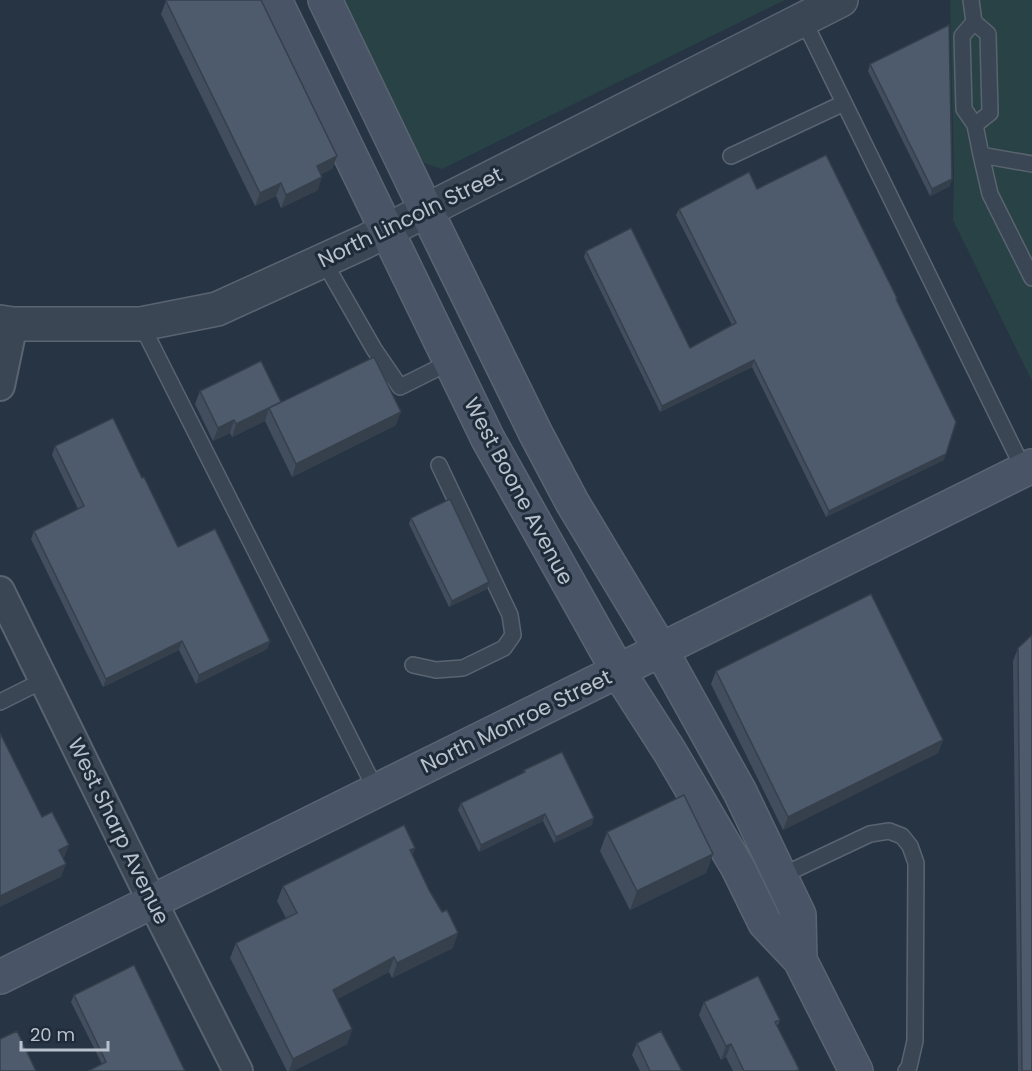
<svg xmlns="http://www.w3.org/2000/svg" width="1032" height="1071" font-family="Poppins,sans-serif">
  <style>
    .green { fill: #294245 }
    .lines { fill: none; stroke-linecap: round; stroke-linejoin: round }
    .service-casing { stroke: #5a6471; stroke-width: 18 }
    .minor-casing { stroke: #5a6471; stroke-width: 32 }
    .tertiary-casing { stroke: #5a6471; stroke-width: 36 }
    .secondary-casing { stroke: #5a6471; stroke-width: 36 }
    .service { stroke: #3b4654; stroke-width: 15 }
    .minor { stroke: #3b4654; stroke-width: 28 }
    .tertiary { stroke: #3b4654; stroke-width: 33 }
    .secondary { stroke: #495567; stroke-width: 33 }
    .wall { fill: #424e5e }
    .shaded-wall { fill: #36404c }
    .building { fill: #4d5b6d; stroke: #36404c; stroke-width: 1.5 }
    .labels { text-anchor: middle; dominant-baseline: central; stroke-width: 6; stroke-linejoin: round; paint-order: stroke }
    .street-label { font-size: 21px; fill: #b9c1cd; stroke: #1f2b39 }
  </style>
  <rect width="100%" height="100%" fill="#263444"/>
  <path class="green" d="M341,0H785L442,169L424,163L419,156Z
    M950,0H1032V381L953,220L954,173Z"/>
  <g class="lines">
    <defs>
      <path id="service" d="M971,0L974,22L988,34L990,113L975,125
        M803,19L1024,470
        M974,22L962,36L964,109L975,125L981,155L1032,164
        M981,155L990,194L1032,278
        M731,156L844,103
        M323,260L374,349L400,387L450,362
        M141,324L376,790
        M413,665L436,670L463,668L504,648L513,635L510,615L439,465
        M0,702L44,680
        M781,876L870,834L889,831L902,836L910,846L916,863L915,1041L909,1067L906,1071"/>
      <path id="minor" d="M0,386L13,324
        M0,591L152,901L238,1071"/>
      <path id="tertiary" d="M0,322L13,324H141L217,309L364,242L841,0"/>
      <path id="secondary" d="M275,0L488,439L618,671L670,752L738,868L765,923L800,960L856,1071
        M325,0L426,210L536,434L572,502L661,650L740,792L799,915L800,960
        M0,977L1032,466"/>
    </defs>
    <use href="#service" class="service-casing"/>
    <use href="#minor" class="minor-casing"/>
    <use href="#tertiary" class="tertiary-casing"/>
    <use href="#secondary" class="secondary-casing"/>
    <use href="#service" class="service"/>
    <use href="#minor" class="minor"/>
    <use href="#tertiary" class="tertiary"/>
    <use href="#secondary" class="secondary"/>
  </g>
  <path class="wall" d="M166,1L337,156L332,169L321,174L318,190L281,208L276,196L255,206L161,14Z
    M870,64L950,186L930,196L868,71Z
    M757,189L897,298V300L944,460L826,517L752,367L660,412L584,257L586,251L690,348L732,325L676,215L679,209Z
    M200,391L281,402L396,425L292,477L265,421L232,437L230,433L213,441L195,404Z
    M55,446L142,478L178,547L270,641L267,649L196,684L179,650L103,687L31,539L34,531L78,509L52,455Z
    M411,518L489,582L487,589L449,607L409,524Z
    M1018,648L1032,1071H1018L1013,661Z
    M716,671L943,740L938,753L783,830L711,684Z
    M524,770L592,825L554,843L543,821L479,852L458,810L461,803L523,773Z
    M607,832L713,854L706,873L630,910L600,851Z
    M415,848L412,855L453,948L392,978L389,972L337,999L352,1029L347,1044L293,1071H287L230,958L236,943L286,918L277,901L283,886Z
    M74,995L185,1071L102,1064L71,1002Z
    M704,1002L780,1020L777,1027L799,1071H733L726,1057L721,1060L699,1015Z
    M637,1043L682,1071H640L632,1055Z"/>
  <path class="shaded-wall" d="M337,156L332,169L312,179L317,166Z
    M322,177L318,190L281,208L286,195Z
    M952,179L950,186L930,196L932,189Z
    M281,183L276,196L255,206L260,193Z
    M754,360L752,367L660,412L662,406Z
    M281,402L269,408L265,421L232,437L236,424Z
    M401,412L396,425L292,477L296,464Z
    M234,420L230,433L213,441L218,428Z
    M946,454L944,460L826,517L829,511Z
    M489,582L487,589L449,607L452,601Z
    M182,641L179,650L103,687L106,679Z
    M270,641L267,649L196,684L199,675Z
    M943,740L938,753L783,830L788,817Z
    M545,814L543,821L479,852L481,845Z
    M594,818L592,825L554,843L556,837Z
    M69,845L64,858L54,863L59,850Z
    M415,848L410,863V850Z
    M713,854L706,873L630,910L637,891Z
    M66,864L61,877L0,907V896Z
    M458,933L453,948L392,978L397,963Z
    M394,957L389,972L327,1005L333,990Z
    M352,1029L347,1044L293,1071H289L293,1059Z
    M731,1044L726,1057L721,1060L726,1046Z"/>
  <path class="building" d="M167,0H261L337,156L317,166L322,177L286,195L281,183L260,193L166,1Z
    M949,25L952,179L932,189L870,64Z
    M826,155L897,298L896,299L956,422L946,454L829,511L754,360L662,406L586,251L631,228L690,348L736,323L679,209L749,172L757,189Z
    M374,357L401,412L296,464L269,408Z
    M261,361L281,402L236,424L234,420L218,428L200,391Z
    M113,418L142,478L144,477L178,547L215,529L270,641L199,675L182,641L106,679L34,531L84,506L55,446Z
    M450,499L489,582L452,601L411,518Z
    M871,594L943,740L788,817L716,671Z
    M1032,635V1071H1022L1018,648Z
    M0,733L42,817L52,812L69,845L59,850L66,864L0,896Z
    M562,752L594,818L556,837L545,814L481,845L461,803L525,772L524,770Z
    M684,795L713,854L637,891L607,832Z
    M404,825L415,848L410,850L429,890L442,912L447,910L458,933L397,963L394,957L333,990L352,1029L293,1059L236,943L297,913L283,886Z
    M134,965L185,1071H88L106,1062L74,995Z
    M758,976L780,1020L775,1022L799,1069L796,1071H744L731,1044L726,1046L704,1002Z
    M17,1031L36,1071H0V1039Z
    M661,1031L682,1071H650L637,1043Z"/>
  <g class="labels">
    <g class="street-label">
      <text transform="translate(410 217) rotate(-26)">North Lincoln Street</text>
      <text transform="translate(519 491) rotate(62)">West Boone Avenue</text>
      <text transform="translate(516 721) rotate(-26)">North Monroe Street</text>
      <text transform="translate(119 831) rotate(64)">West Sharp Avenue</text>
    </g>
  </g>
  <path d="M21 1041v9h87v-9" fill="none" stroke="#b9c1cd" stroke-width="3"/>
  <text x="30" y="1041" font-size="18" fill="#b9c1cd" stroke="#1f2b39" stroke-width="4.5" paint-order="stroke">20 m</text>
</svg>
